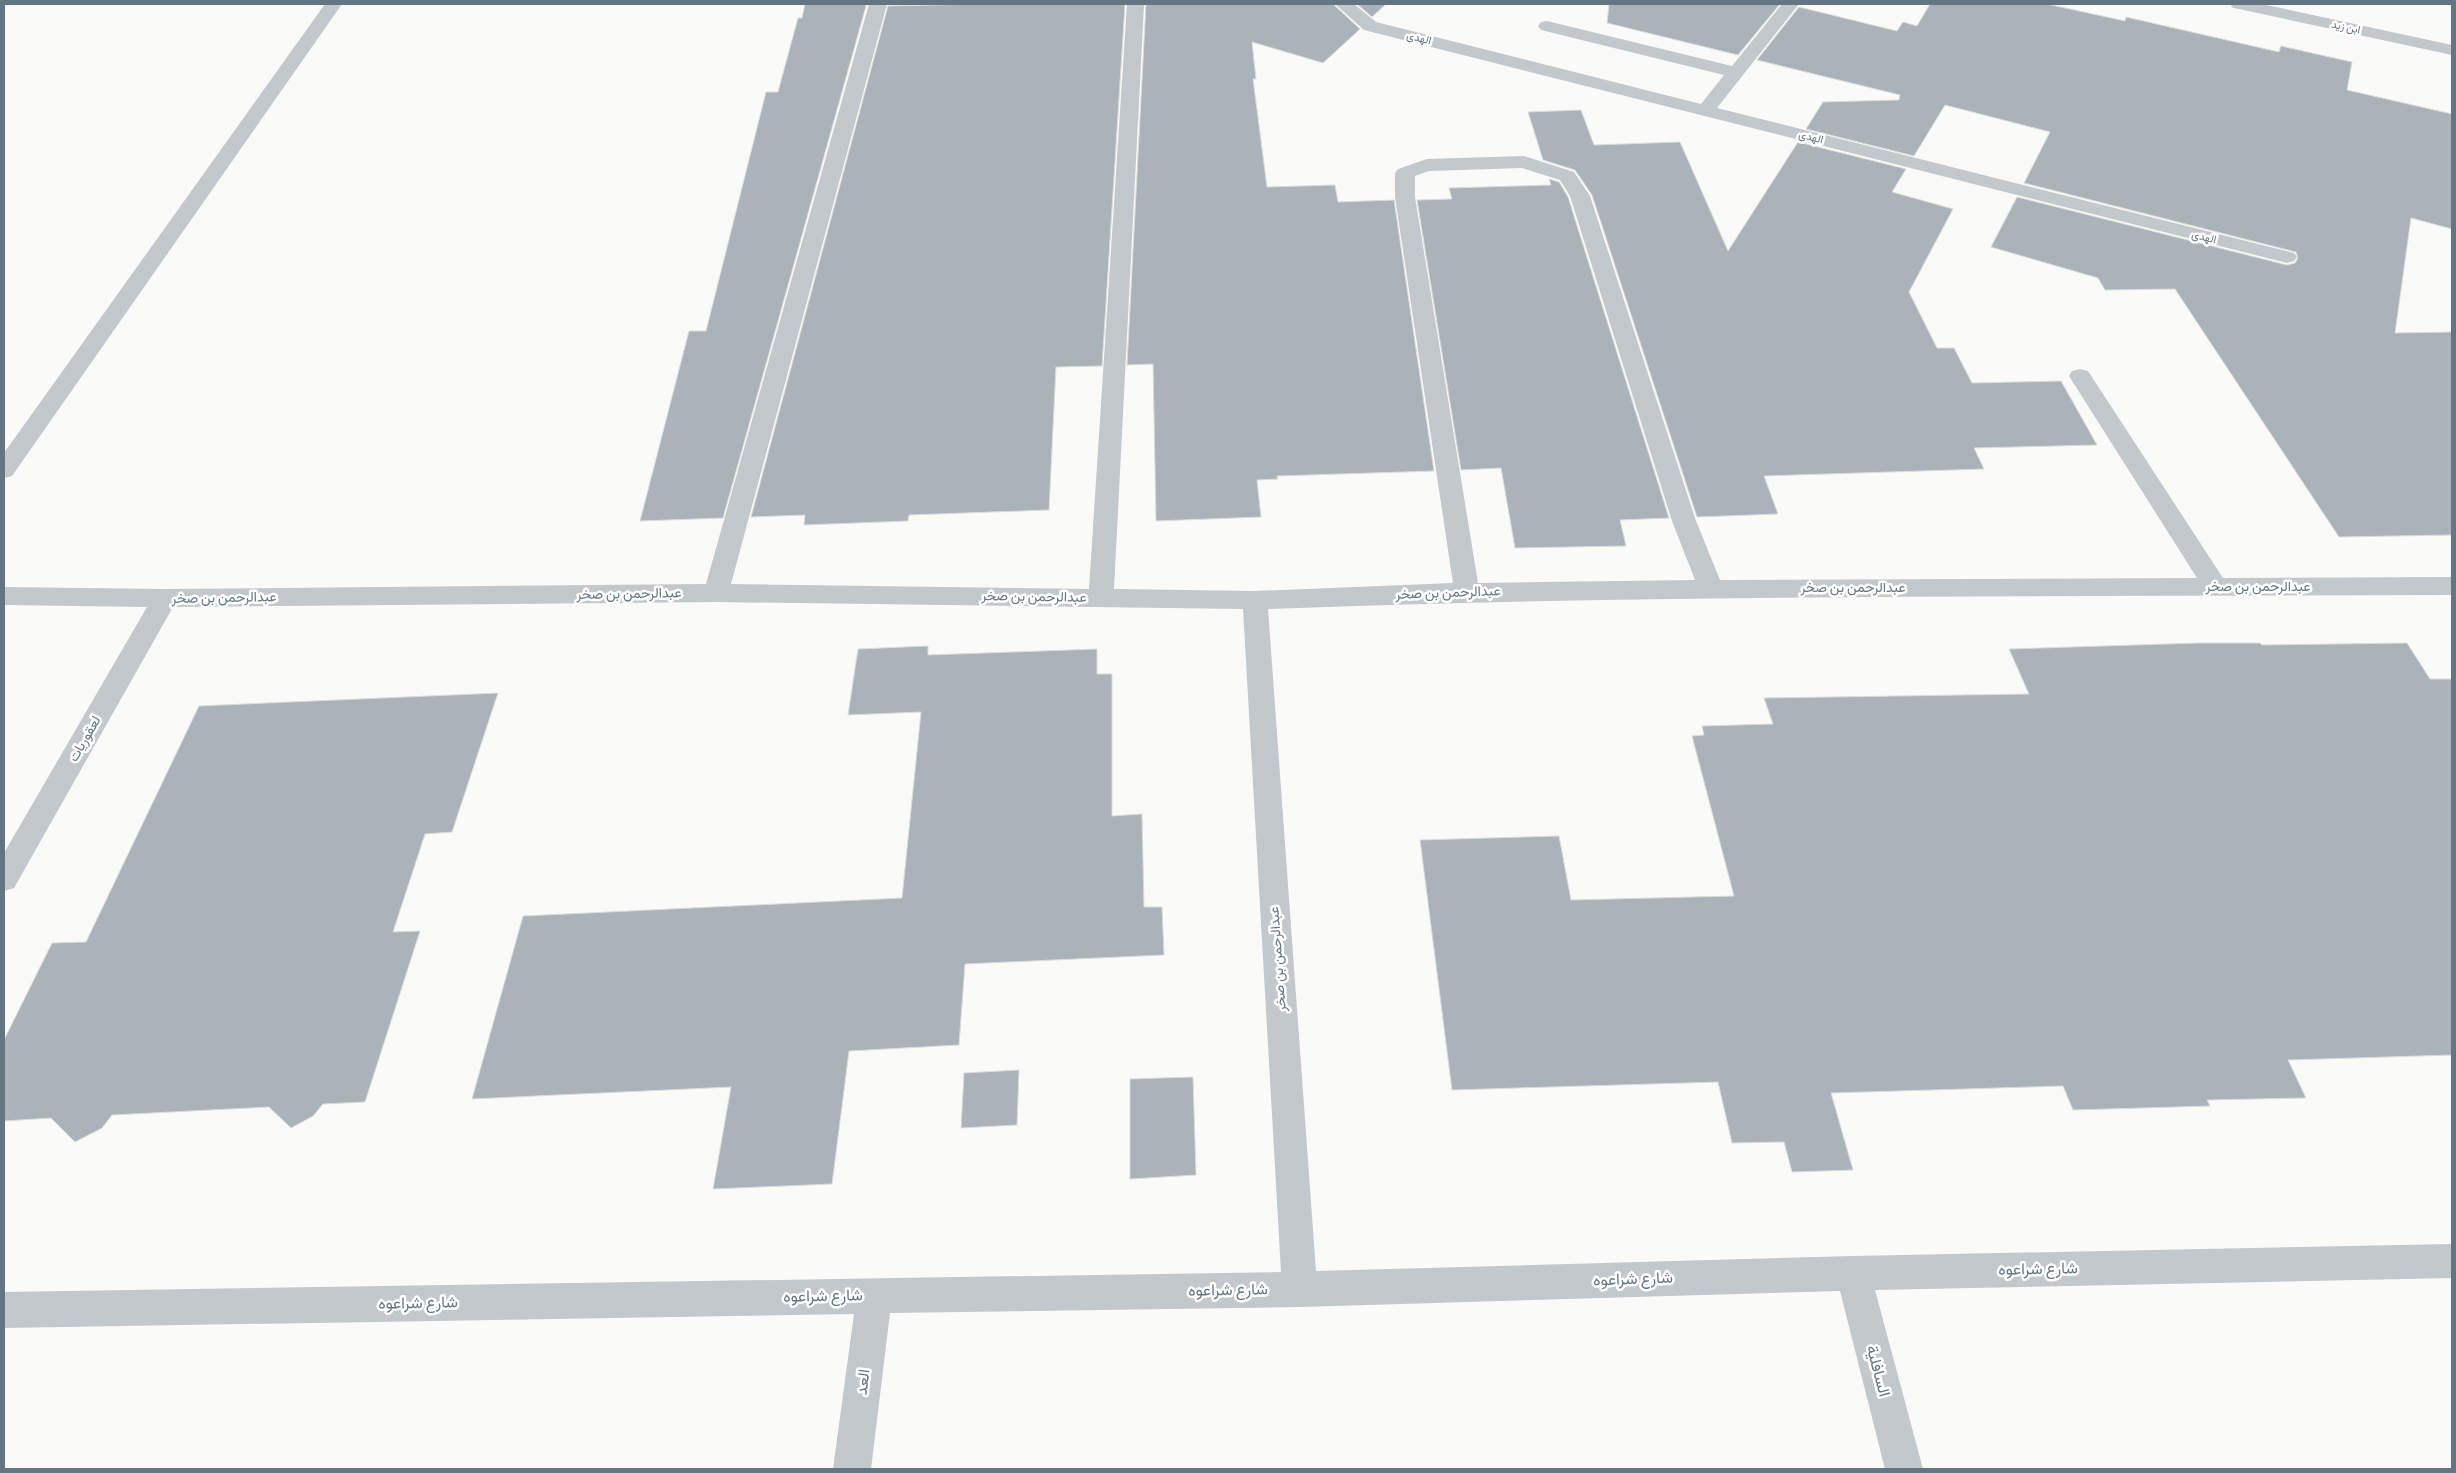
<svg xmlns="http://www.w3.org/2000/svg" width="2456" height="1473" font-family="'Source Sans 3',Vazirmatn,sans-serif">
  <style>
    .building { fill: #aab3b9; stroke: #dcdcda }
    .lines { fill: none; stroke-linecap: round; stroke-linejoin: round }
    .minor { fill: #c3c8cc; fill-rule: evenodd }
    .labels { text-anchor: middle; dominant-baseline: central; stroke-width: 5; stroke-linejoin: round; paint-order: stroke }
    .far-street-label { font-size: 11px; fill: #657683; stroke: #fff }
    .street-label { font-size: 14px; fill: #657683; stroke: #fff }
    .near-street-label { font-size: 16px; fill: #657683; stroke: #fff }
  </style>
  <rect width="100%" height="100%" fill="#fafaf8"/>
  <path class="building" d="M805,4H866V6L723,518L640,521L689,331H706L766,92H778L798,18H802Z
    M980,4H1125L1102,366L1056,367L1049,510L909,515L908,521L804,525L805,515L751,517L888,6Z
    M1146,4H1333L1360,29L1323,63L1252,42L1256,79H1253L1267,187L1335,185L1338,202L1394,200L1434,471L1277,476L1278,479L1257,480L1261,517L1156,521L1153,364L1127,365Z
    M1357,4H1386L1372,17Z
    M1609,4H1780L1738,55L1607,23Z
    M1930,4H2047L2125,21L2126,17L2279,52L2281,46L2352,62L2347,90L2452,114V229L2411,218L2395,333L2452,332V535L2339,537L2175,289L2105,290L2098,278L1991,247L2017,197L2287,265L2295,263L2298,258L2296,252L2024,183L2050,132L1945,105L1914,156L1806,129L1823,102L1899,100L1900,95L1757,60L1799,7L1897,31L1903,22L1917,26Z
    M1581,110L1594,145L1680,142L1728,251L1798,142L1906,169L1892,192L1953,209L1909,292L1937,348H1954L1972,383L2061,381L2097,445L1974,448L1984,469L1764,476L1778,514L1697,517L1592,195L1575,170L1543,160L1528,112Z
    M1549,179L1559,182L1568,197L1669,518L1620,520L1626,546L1515,548L1501,468L1461,470L1417,200L1452,199L1449,188L1551,185Z
    M2198,643H2260L2262,645L2407,643L2430,679H2452V1055L2288,1060L2306,1098L2207,1100L2210,1106L2073,1110L2063,1086L1831,1093L1853,1170L1792,1172L1784,1142L1732,1143L1718,1082L1452,1090L1420,840L1559,836L1571,900L1734,896L1692,736L1704,735L1702,726L1773,724L1764,698L2029,694L2009,649Z
    M928,646V655L1097,649V674H1112V816L1142,814L1144,907H1162L1164,955L965,964L959,1045L849,1051L832,1184L713,1189L731,1087L472,1099L523,916L902,898L921,712L848,715L858,649Z
    M498,693L452,832L425,834L393,932L420,931L365,1102L323,1104L313,1116L291,1128L269,1107L112,1115L102,1128L75,1142L51,1118L4,1121V1040L52,943L86,942L199,706Z
    M1019,1070L1017,1125L961,1128L964,1073Z
    M1193,1077L1196,1175L1130,1179V1079Z"/>
  <g class="lines">
    <path class="minor" d="M325,4H342L12,476L4,478V453Z
      M869,4H887L731,584L1089,589L1127,4H1144L1114,589L1255,591L1453,583L1395,197V173L1398,169L1427,159L1524,156L1574,172L1590,196L1696,521L1720,580L2197,578L2069,376L2072,371L2080,369L2088,371L2223,578L2452,577V595C2057,597 1663,594 1268,609L1316,1271L1853,1256L2452,1244V1278L1875,1290L1923,1469H1885L1840,1291L1300,1307L890,1313L871,1469H833L854,1314L4,1328V1292L1281,1272L1243,609L716,602L173,607L14,888L4,891V853L147,607L4,605V587L165,589L706,584ZM1522,168L1560,180L1570,196L1672,521L1695,580L1478,583L1415,197V176L1429,171Z
      M1335,4H1354L1376,22L1701,104L1724,75L1541,30L1538,26L1541,22L1547,21L1732,66L1782,4H1799L1717,108L2294,253L2297,257L2294,261L2287,263L1364,30Z
      M2230,4H2262L2452,45V55L2239,9L2233,8Z"/>
  </g>
  <g class="labels">
    <g class="far-street-label">
      <text transform="translate(2346 27) rotate(12)">ابن زيد</text>
      <text transform="translate(1419 38) rotate(14)">الهدى</text>
      <text transform="translate(1811 137) rotate(14)">الهدى</text>
      <text transform="translate(2204 237) rotate(14)">الهدى</text>
    </g>
    <g class="street-label">
      <text x="2258" y="587">عبدالرحمن بن صخر</text>
      <text x="1853" y="588">عبدالرحمن بن صخر</text>
      <text transform="translate(1448 593) rotate(-2)">عبدالرحمن بن صخر</text>
      <text transform="translate(629 594) rotate(-1)">عبدالرحمن بن صخر</text>
      <text transform="translate(1034 597) rotate(1)">عبدالرحمن بن صخر</text>
      <text transform="translate(224 598) rotate(-1)">عبدالرحمن بن صخر</text>
      <text transform="translate(85 739) rotate(-60)">لعقوريات</text>
      <text transform="translate(1278 959) rotate(-94)">عبدالرحمن بن صخر</text>
    </g>
    <g class="near-street-label">
      <text transform="translate(2038 1269) rotate(-1)">شارع شراعوه</text>
      <text transform="translate(1633 1279) rotate(-2)">شارع شراعوه</text>
      <text transform="translate(1228 1290) rotate(-1)">شارع شراعوه</text>
      <text transform="translate(823 1296) rotate(-1)">شارع شراعوه</text>
      <text transform="translate(418 1303) rotate(-1)">شارع شراعوه</text>
      <text transform="translate(1878 1371) rotate(75)">السافلية</text>
      <text transform="translate(863 1382) rotate(-83)">العد</text>
    </g>
  </g>
  <rect width="2456" height="1473" fill="none" stroke="#657683" stroke-width="10"/>
</svg>
